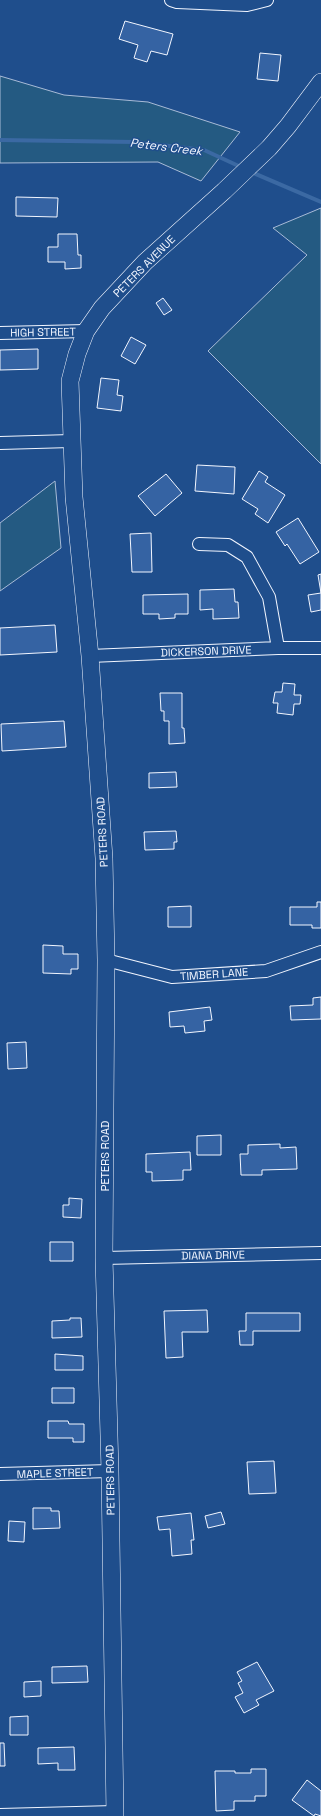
<svg xmlns="http://www.w3.org/2000/svg" width="321" height="1816" font-family="'Space Grotesk',sans-serif">
  <style>
    .green { fill: #245a82; stroke: #a8bbd7 }
    .lines { fill: none; stroke-linecap: round; stroke-linejoin: round }
    .stream { stroke: #3b69a3; stroke-width: 4 }
    .building { fill: #3563a3; stroke: #f2f6ff }
    .street-casing { stroke: #f2f6ff; stroke-width: 14 }
    .secondary-casing { stroke: #f2f6ff; stroke-width: 18 }
    .street { stroke: #1f4e8c; stroke-width: 12 }
    .secondary { stroke: #1f4e8c; stroke-width: 17 }
    .labels { text-anchor: middle; dominant-baseline: central; stroke-width: 3; stroke-linejoin: round; paint-order: stroke }
    .street-label { font-size: 11px; fill: #f2f6ff; stroke: #1f4e8c }
    .water-label { font-size: 12px; font-style: italic; fill: #f2f6ff; stroke: #1f4e8c }
  </style>
  <rect width="100%" height="100%" fill="#1f4e8c"/>
  <path class="green" d="M0,76L64,95L148,102L240,132L201,181L158,162L0,163Z
    M321,208V464L208,351L307,255L273,228Z
    M55,481L61,548L0,591V523Z"/>
  <g class="lines">
    <path class="stream" d="M0,140L135,142L204,150L243,168
      M251,172L321,202"/>
  </g>
  <path class="building" d="M125,21L173,34L167,55L151,51L147,62L134,58L138,45L119,39Z
    M260,53L281,55L278,81L257,79Z
    M16,197L58,198L57,217L16,216Z
    M58,234H77L78,255H81V268L65,269V262H48V247H58Z
    M163,298L172,310L164,315L156,303Z
    M131,337L146,345L135,364L121,356Z
    M38,349V369L0,370V350Z
    M101,378L119,380L117,395L123,396L121,411L97,408Z
    M197,465L235,467L234,494L195,491Z
    M259,471L268,477L265,482L285,495L268,523L255,514L258,509L242,499Z
    M166,474L182,493L155,516L138,496Z
    M298,518L319,552L300,564L287,544L285,546L276,532Z
    M151,533L152,572H132L130,534Z
    M321,574V610L311,612L308,595L321,593L318,575Z
    M234,589L235,602H238L239,618L213,619V609L200,610V590Z
    M188,594V614H175V618L159,619V614H143V595Z
    M55,625L57,652L0,655V628Z
    M283,683L295,684L294,695H301L300,704H294L293,715L277,713L278,703H273L275,692H282Z
    M160,693H182V728H184L185,743L169,744V721H164V711H161Z
    M64,721L66,747L2,751L1,724Z
    M176,772L177,787L149,788V773Z
    M176,831L177,842H174V849L145,850L144,832Z
    M317,902H321V928H312V925H290V907H317Z
    M191,906V927H168V907Z
    M43,945L63,946V954H78V969H71V974L43,973Z
    M321,997V1019L291,1020L290,1006L313,1005V998Z
    M210,1007L212,1020L204,1021L205,1031L185,1033L184,1026L170,1027L169,1012Z
    M26,1042L27,1068L8,1069L7,1043Z
    M221,1135V1155H197V1136Z
    M280,1144V1148L296,1147L297,1169L262,1170V1175H241L240,1154H248V1145Z
    M190,1152L191,1170H183V1180L152,1181V1172H146V1154Z
    M69,1198L82,1199L81,1218L63,1217V1205H69Z
    M50,1242H73V1261H50Z
    M207,1310L208,1332H182L183,1357L166,1358L164,1311Z
    M246,1313H300V1331H253V1345H240L239,1331H246Z
    M70,1318H81L82,1337L52,1338V1321L70,1320Z
    M55,1354L83,1356V1370H55Z
    M52,1388H74V1403H52Z
    M48,1421H68L69,1424H84V1442H73V1438H48Z
    M274,1461L276,1493L249,1494L247,1462Z
    M33,1508H51V1511H59L60,1528L33,1529Z
    M221,1512L225,1524L208,1528L205,1516Z
    M191,1513L194,1540H191L192,1554L172,1556L170,1529L159,1530L157,1517Z
    M9,1521L25,1522L24,1542L8,1541Z
    M257,1662L274,1691L256,1700L259,1705L244,1713L235,1697L243,1693L238,1683L242,1681L237,1672Z
    M87,1666L88,1682L52,1683V1667Z
    M41,1681V1696L24,1697V1682Z
    M28,1716V1735H10V1717Z
    M0,1743H4L5,1766H0Z
    M74,1747L75,1770H58V1763L38,1764V1748Z
    M251,1769H266V1796H255V1801H234V1810L216,1811L215,1771H235V1773H251Z
    M307,1780L321,1791V1816L315,1814L314,1816L292,1800Z"/>
  <g class="lines">
    <defs>
      <path id="street" d="M171,0L177,2L247,5L267,0
        M0,333L86,331
        M0,443L71,441
        M199,544L228,545L247,557L269,597L278,648
        M90,656L278,648H321
        M106,960L172,977L266,971L321,952
        M104,1258L321,1253
        M0,1474L110,1471
        M0,1815L114,1812"/>
      <path id="secondary" d="M115,1816L110,1471L104,1258L106,960L104,858L90,656L74,497L70,381L77,354L86,331L102,308L145,262L224,191L269,148L288,126L321,82"/>
    </defs>
    <use href="#street" class="street-casing"/>
    <use href="#secondary" class="secondary-casing"/>
    <use href="#street" class="street"/>
    <use href="#secondary" class="secondary"/>
  </g>
  <g class="labels">
    <g class="street-label">
      <text transform="translate(144 266) rotate(-45)">PETERS AVENUE</text>
      <text transform="translate(43 332) rotate(-1)">HIGH STREET</text>
      <text transform="translate(206 651) rotate(-2)">DICKERSON DRIVE</text>
      <text transform="translate(102 832) rotate(-93)">PETERS ROAD</text>
      <text transform="translate(214 974) rotate(-4)">TIMBER LANE</text>
      <text transform="translate(105 1156) rotate(-90)">PETERS ROAD</text>
      <text transform="translate(213 1255) rotate(-1)">DIANA DRIVE</text>
      <text transform="translate(55 1473) rotate(-2)">MAPLE STREET</text>
      <text transform="translate(110 1480) rotate(-91)">PETERS ROAD</text>
    </g>
    <g class="water-label">
      <text transform="translate(166 147) rotate(7)">Peters Creek</text>
    </g>
  </g>
</svg>
